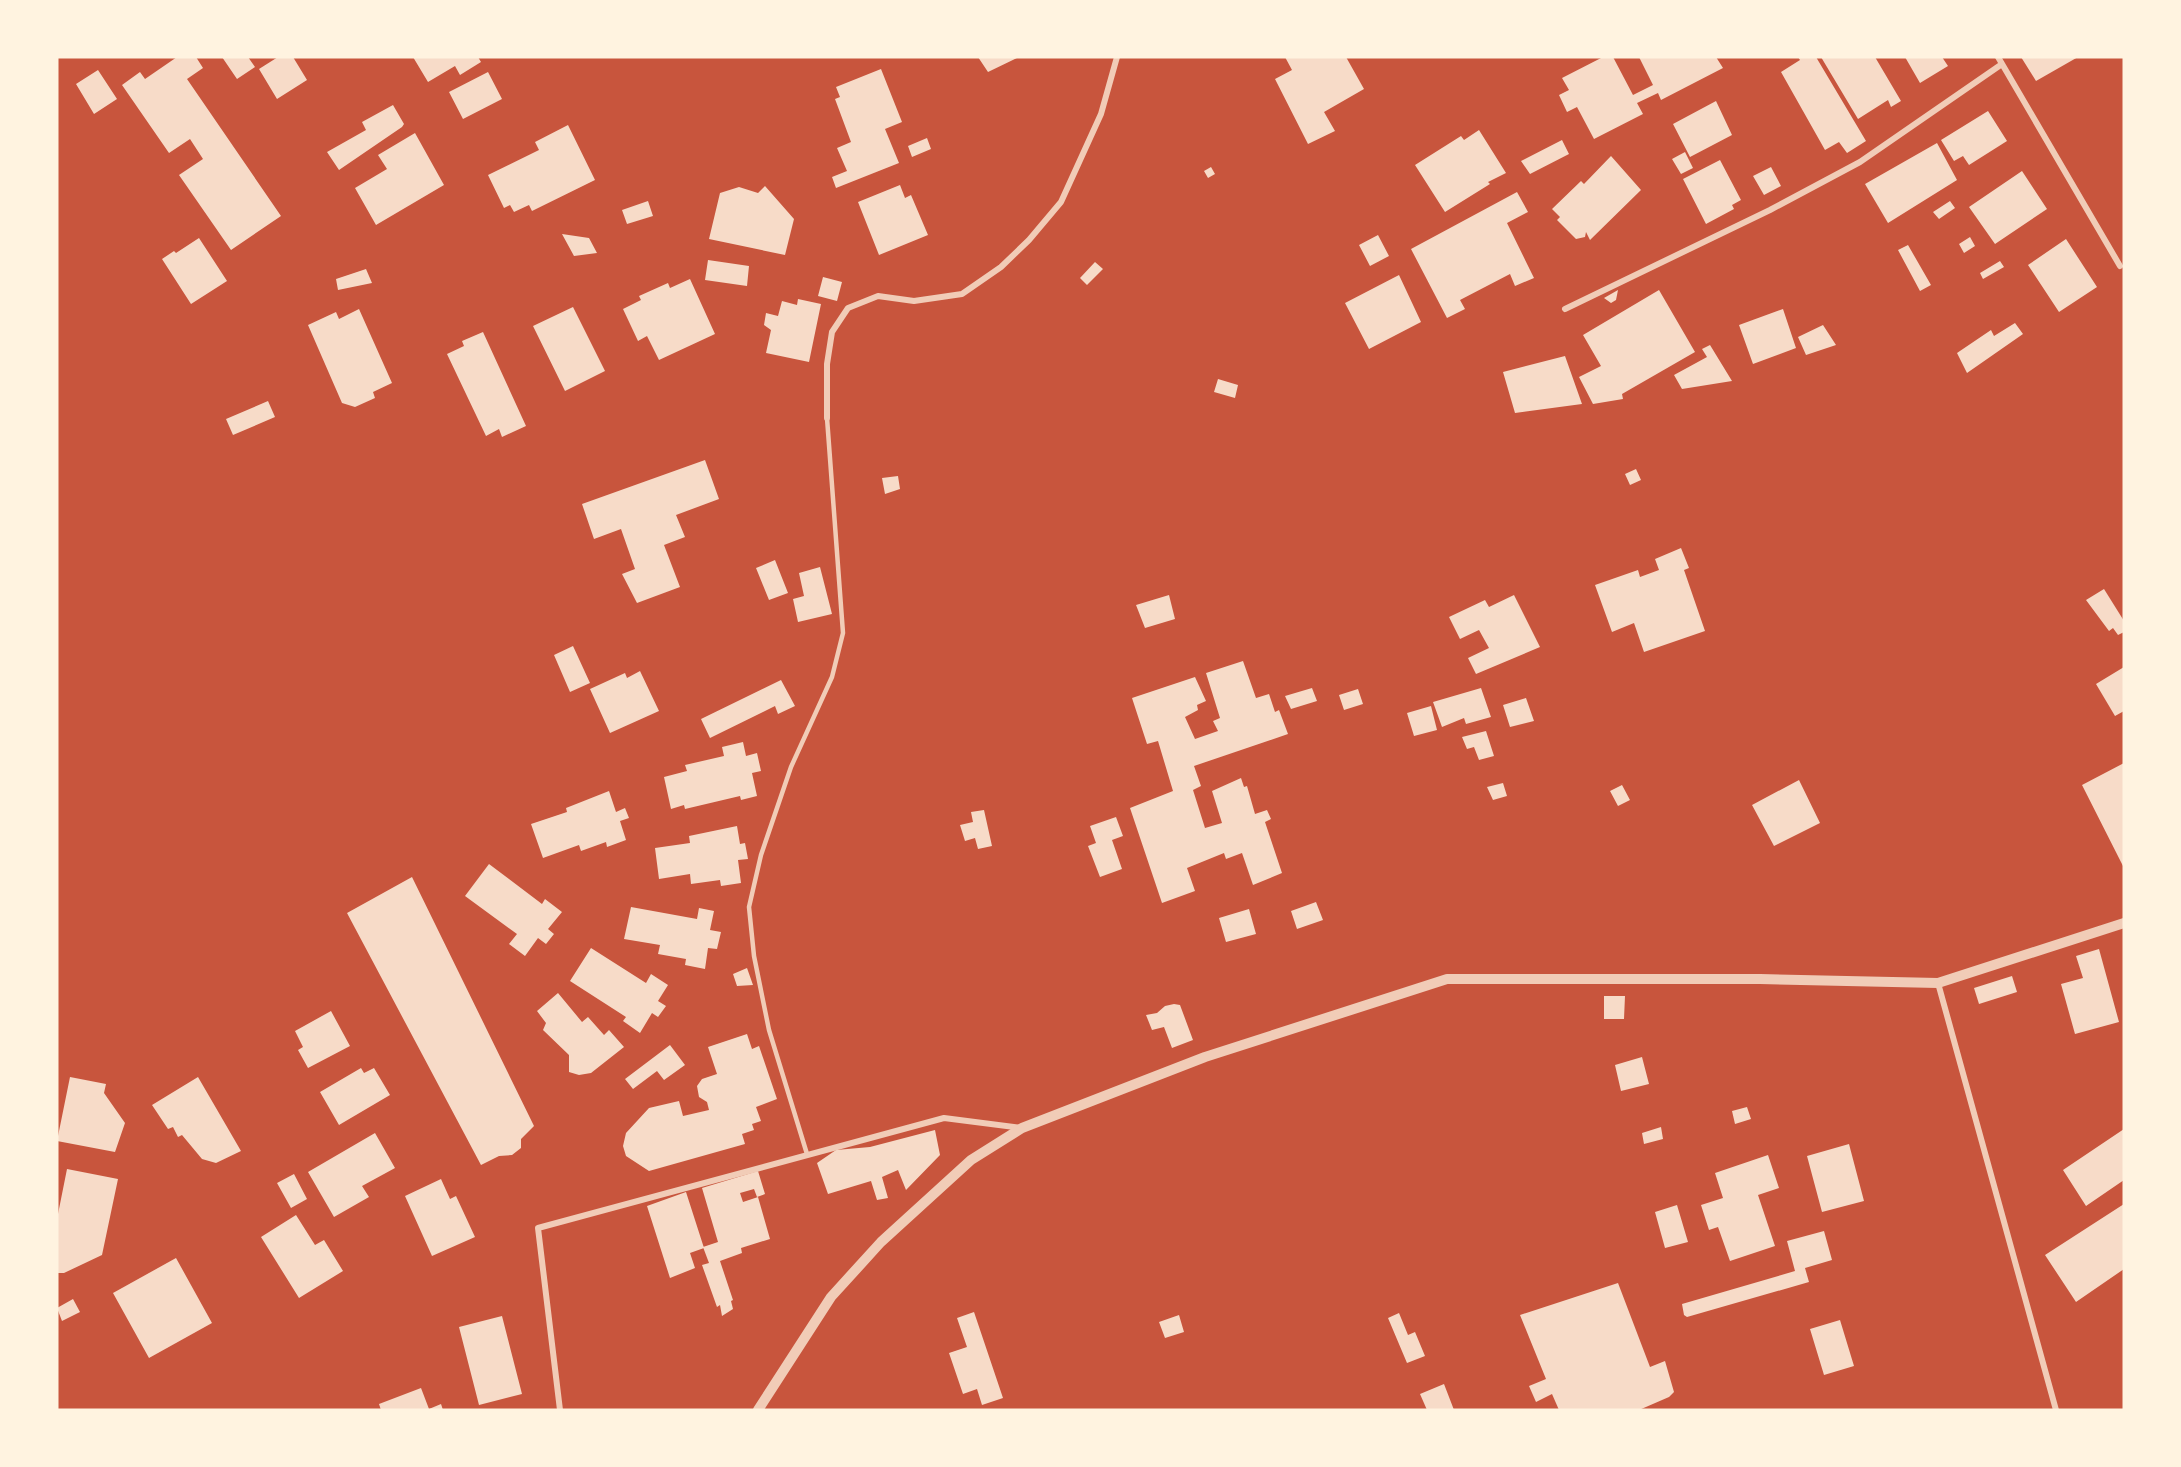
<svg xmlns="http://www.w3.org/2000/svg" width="2181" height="1467" font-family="Raleway,sans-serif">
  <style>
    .building { fill: #f7dbc8 }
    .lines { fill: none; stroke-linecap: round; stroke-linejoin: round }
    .service { stroke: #f1ccb7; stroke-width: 4.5 }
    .minor { stroke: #f1ccb7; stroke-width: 6 }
    .tertiary { stroke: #f1ccb7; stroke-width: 10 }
  </style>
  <rect width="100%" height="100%" fill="#c8553d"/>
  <path class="building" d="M177,57H196L203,68L187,79L281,216L231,250L179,175L203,159L190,139L169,153L122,85L140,72L145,79Z
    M222,57H248L255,67L237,79Z
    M278,57H293L307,80L277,99L259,69Z
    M413,57H478L481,62L460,75L455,66L428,82Z
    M978,57H1019L988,72Z
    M1285,57H1346L1364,89L1324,112L1335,131L1308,144L1275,79L1292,70Z
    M1603,57H1613L1633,95L1653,85L1639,57H1716L1723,68L1661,100L1658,93L1637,103L1643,114L1594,139L1577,107L1567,112L1559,95L1569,90L1562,78Z
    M1798,57H1816L1866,141L1847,153L1839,142L1825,150L1781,72L1800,60Z
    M1821,57H1875L1901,101L1891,107L1888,100L1858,119Z
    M1905,57H1942L1948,66L1920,83Z
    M2021,57H2078L2036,81Z
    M881,69L902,122L885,129L899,163L836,188L832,177L847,171L837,148L851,142L835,99L840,97L836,87Z
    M98,70L117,99L94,114L76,84Z
    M488,72L502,99L463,119L449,92Z
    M1716,101L1732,135L1690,157L1673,124Z
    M393,105L404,124L402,127L339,170L327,152L366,130L362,122Z
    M1988,111L2007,141L1969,165L1963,156L1954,161L1941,140Z
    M568,125L595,180L532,211L529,205L514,212L510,205L504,208L488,175L539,150L535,142Z
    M1479,130L1506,173L1488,182L1490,184L1445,212L1415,165L1461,136L1464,140Z
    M415,133L444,185L376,225L355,188L387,169L378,155Z
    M927,138L931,149L912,157L908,146Z
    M1562,140L1569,154L1530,174L1521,161Z
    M1937,143L1957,180L1888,223L1865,184Z
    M1685,152L1693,168L1681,174L1672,159Z
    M1611,156L1641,190L1590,240L1586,232L1585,237L1576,239L1557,220L1560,217L1552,209L1581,181L1584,184Z
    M1720,160L1741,200L1732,205L1734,209L1706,224L1683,179Z
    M1211,167L1215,174L1208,178L1204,171Z
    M1771,167L1781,186L1764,195L1753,176Z
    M2022,171L2047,209L1995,244L1969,207Z
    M900,185L905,198L911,195L928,235L879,255L858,202Z
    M765,186L794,219L785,255L709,239L720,193L739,187L758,193Z
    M1517,192L1528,212L1507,223L1534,278L1515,286L1510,274L1460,300L1465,309L1447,318L1411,249Z
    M648,201L653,216L627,224L622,210Z
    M1950,201L1955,208L1939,219L1933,212Z
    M562,234L589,238L597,253L574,256Z
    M1378,235L1389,256L1370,266L1359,245Z
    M1970,237L1975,246L1964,253L1959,244Z
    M199,238L227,281L191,304L162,259L174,251L176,253Z
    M2066,239L2097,287L2059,312L2028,265Z
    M1908,245L1931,285L1920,291L1898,250Z
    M708,260L749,266L747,286L705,280Z
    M2000,261L2004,267L1983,279L1980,273Z
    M1095,262L1103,269L1087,285L1080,278Z
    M366,269L372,283L338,290L336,279Z
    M1399,275L1421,322L1369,349L1345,303Z
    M823,277L842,282L837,301L818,296Z
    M690,279L715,334L659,360L647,336L638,341L623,309L641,300L639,296L668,283L670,288Z
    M1618,290L1616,300L1611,303L1604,298Z
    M1659,290L1695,352L1622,394L1623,399L1593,404L1579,377L1601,366L1583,335Z
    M798,299L821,304L809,362L766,353L771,330L764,325L766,313L778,316L782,301L797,305Z
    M573,307L605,371L565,391L533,326Z
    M359,309L392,383L373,392L375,398L355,407L342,403L308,325L336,312L339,319Z
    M1783,309L1796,348L1753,364L1739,325Z
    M2015,323L2023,334L1967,373L1957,353L1991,330L1994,336Z
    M1823,325L1836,345L1806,355L1798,337Z
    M483,332L526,426L502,437L499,429L486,436L447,354L464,346L462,341Z
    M1710,345L1732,381L1682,389L1674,375L1707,357L1702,349Z
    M1565,356L1582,404L1515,413L1503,372Z
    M1218,379L1238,385L1235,398L1214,392Z
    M268,401L275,417L233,435L226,419Z
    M705,460L719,499L676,515L685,537L664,545L680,587L637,603L622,574L635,569L621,529L594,539L582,504Z
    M1636,469L1641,480L1630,485L1625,474Z
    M898,476L900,489L885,494L882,478Z
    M1681,548L1689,568L1684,570L1705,631L1644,652L1634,623L1612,632L1595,585L1638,570L1640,577L1659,570L1655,559Z
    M775,560L788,593L769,600L756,568Z
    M820,567L832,614L798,622L793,599L804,596L799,573Z
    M2104,589L2124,621V632L2118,635L2113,628L2109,631L2086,600Z
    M1169,595L1175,619L1145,628L1136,605Z
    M1514,595L1540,647L1476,674L1468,658L1489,648L1479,630L1460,639L1449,617L1485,600L1489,607Z
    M573,646L590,683L570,692L554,655Z
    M1243,661L1256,698L1269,694L1275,712L1279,710L1288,734L1194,766L1201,786L1193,790L1205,828L1222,823L1212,791L1241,778L1244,787L1247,786L1255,814L1267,810L1271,819L1265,822L1282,873L1253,885L1242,853L1226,859L1224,853L1187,868L1195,891L1162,903L1130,808L1173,791L1158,741L1147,744L1132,698L1195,677L1206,701L1197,705L1198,710L1185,717L1195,739L1218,731L1213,721L1220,718L1206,673Z
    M2124,667V711L2115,716L2096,684Z
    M640,671L659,711L610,733L590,689L625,673L627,678Z
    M781,680L795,706L778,714L775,706L710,738L701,719Z
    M1312,688L1317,701L1291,709L1285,696Z
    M1481,688L1491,717L1466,724L1464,718L1442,727L1433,702Z
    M1358,689L1363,704L1344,710L1339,695Z
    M1526,698L1534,721L1510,727L1503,705Z
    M1431,706L1437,730L1414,736L1407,713Z
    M1486,731L1494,756L1479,760L1474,747L1467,749L1462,737Z
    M743,742L746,756L757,753L761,771L752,773L757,796L741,800L740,796L685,809L684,805L671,809L664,777L687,771L685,765L724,756L722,747Z
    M2124,763V868L2082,785Z
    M1799,780L1820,823L1774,846L1752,805Z
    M1503,783L1507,796L1493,800L1487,787Z
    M1622,785L1630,800L1618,806L1610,791Z
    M609,791L616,812L625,808L629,818L620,821L626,840L607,847L606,842L581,851L579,845L543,858L531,824L567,812L566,808Z
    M984,810L992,846L978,849L975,838L965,841L960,825L973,822L971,812Z
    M1116,817L1123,836L1112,840L1122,869L1100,877L1088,846L1096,843L1090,826Z
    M737,826L740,844L745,843L748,859L738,860L741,883L721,886L720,880L691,884L690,874L659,879L655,848L690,843L689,836Z
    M489,864L542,904L545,899L562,912L548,929L554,934L546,944L538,938L525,956L509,944L517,934L465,896Z
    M412,877L534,1126L521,1139V1148L512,1155L499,1156L481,1165L347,913Z
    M1316,902L1323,920L1297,929L1291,911Z
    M631,907L697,919L699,908L714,911L710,930L721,932L717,949L708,948L705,969L685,965L686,959L658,954L660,945L624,939Z
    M1249,909L1256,934L1226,942L1219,918Z
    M591,948L646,983L651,974L668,985L658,1001L666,1006L658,1017L652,1013L640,1033L623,1021L626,1017L570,981Z
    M2099,949L2119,1022L2075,1034L2061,984L2083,978L2076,956Z
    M747,968L753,985L737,986L733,974Z
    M2012,976L2017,992L1979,1004L1974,988Z
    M558,993L582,1022L588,1017L604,1035L609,1030L624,1047L591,1073L579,1075L569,1072V1055L543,1030L546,1023L537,1011Z
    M1604,996H1625L1624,1019H1604Z
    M1174,1004L1180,1005L1193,1040L1172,1048L1164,1027L1152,1030L1146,1015L1157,1013L1165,1006Z
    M331,1011L350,1046L308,1068L298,1050L303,1047L295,1031Z
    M747,1034L752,1049L759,1046L777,1099L756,1107L761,1121L752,1124L754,1130L742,1134L745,1144L649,1171L626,1156L623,1146L626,1133L649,1108L679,1101L683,1116L709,1110L707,1102L699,1097L697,1086L702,1079L717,1074L708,1047Z
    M670,1045L685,1065L664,1080L657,1071L633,1089L625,1079Z
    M1642,1057L1649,1084L1621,1091L1615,1065Z
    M361,1068L364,1073L374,1068L390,1095L339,1125L320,1092Z
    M70,1077L106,1084L104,1093L125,1123L115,1152L57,1141Z
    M198,1077L241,1151L216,1163L202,1159L182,1135L178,1137L173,1127L168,1129L152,1105Z
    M1747,1107L1751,1119L1735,1124L1732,1111Z
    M1661,1127L1663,1139L1644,1144L1642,1133Z
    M2124,1129V1180L2086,1206L2063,1170Z
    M935,1130L940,1155L906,1190L898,1170L882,1177L888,1198L877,1200L871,1181L828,1194L817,1163L836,1150L870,1147Z
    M375,1133L395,1168L362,1186L369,1197L334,1217L308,1172Z
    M1849,1144L1864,1201L1822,1212L1807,1156Z
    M1768,1155L1779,1188L1758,1195L1775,1246L1730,1261L1718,1227L1709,1230L1701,1205L1723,1198L1715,1173Z
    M67,1169L118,1179L102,1255L64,1273H57V1219Z
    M758,1171L765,1194L757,1197L754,1189L740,1193L743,1202L758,1197L770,1239L741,1248L742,1253L720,1261L733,1300L731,1301L733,1309L722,1316L720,1305L717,1307L702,1265L709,1263L703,1247L718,1242L702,1188Z
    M294,1174L307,1199L291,1208L277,1183Z
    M441,1179L450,1199L456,1196L475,1237L432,1256L405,1196Z
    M686,1192L704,1248L690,1253L695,1268L670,1278L647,1206Z
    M2124,1204V1269L2076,1302L2045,1255Z
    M1677,1205L1688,1242L1665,1248L1655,1212Z
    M296,1215L315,1245L324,1240L343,1271L299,1298L261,1237Z
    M1824,1231L1832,1260L1805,1268L1809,1282L1687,1317L1684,1315L1682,1304L1795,1271L1787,1241Z
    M176,1258L212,1323L149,1358L113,1293Z
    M1618,1283L1650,1367L1665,1361L1674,1392L1669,1397L1639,1410H1559L1552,1394L1536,1402L1529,1386L1546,1379L1520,1315Z
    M73,1299L80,1312L62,1321L57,1308Z
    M974,1312L1003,1398L982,1405L977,1389L963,1394L949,1353L967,1347L957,1318Z
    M1399,1313L1408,1335L1415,1332L1425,1356L1407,1363L1388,1318Z
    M1179,1315L1184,1332L1165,1338L1159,1322Z
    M502,1316L522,1394L479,1405L459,1327Z
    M1840,1320L1854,1366L1824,1375L1810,1329Z
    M1444,1384L1454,1410H1427L1420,1394Z
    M421,1388L429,1409L441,1404L443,1410H381L379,1404Z"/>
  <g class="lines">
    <path class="service" d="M807,1154L769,1030L754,956L749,907L761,855L791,767L832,677L843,633L827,418"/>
    <path class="minor" d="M1998,57L2120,266
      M1565,309L1770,210L1860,162L2002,64
      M827,418V364L832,332L848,308L878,296L914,301L962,294L1001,267L1029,240L1061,202L1101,114L1117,57
      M1938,983L2056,1410
      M560,1410L538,1228L944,1118L1022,1128"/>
    <path class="tertiary" d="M758,1410L831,1297L881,1242L971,1160L1022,1128L1205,1057L1447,979H1760L1938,983L2124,923"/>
  </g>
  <rect width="2181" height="1467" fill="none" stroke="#fff3e0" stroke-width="117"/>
</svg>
